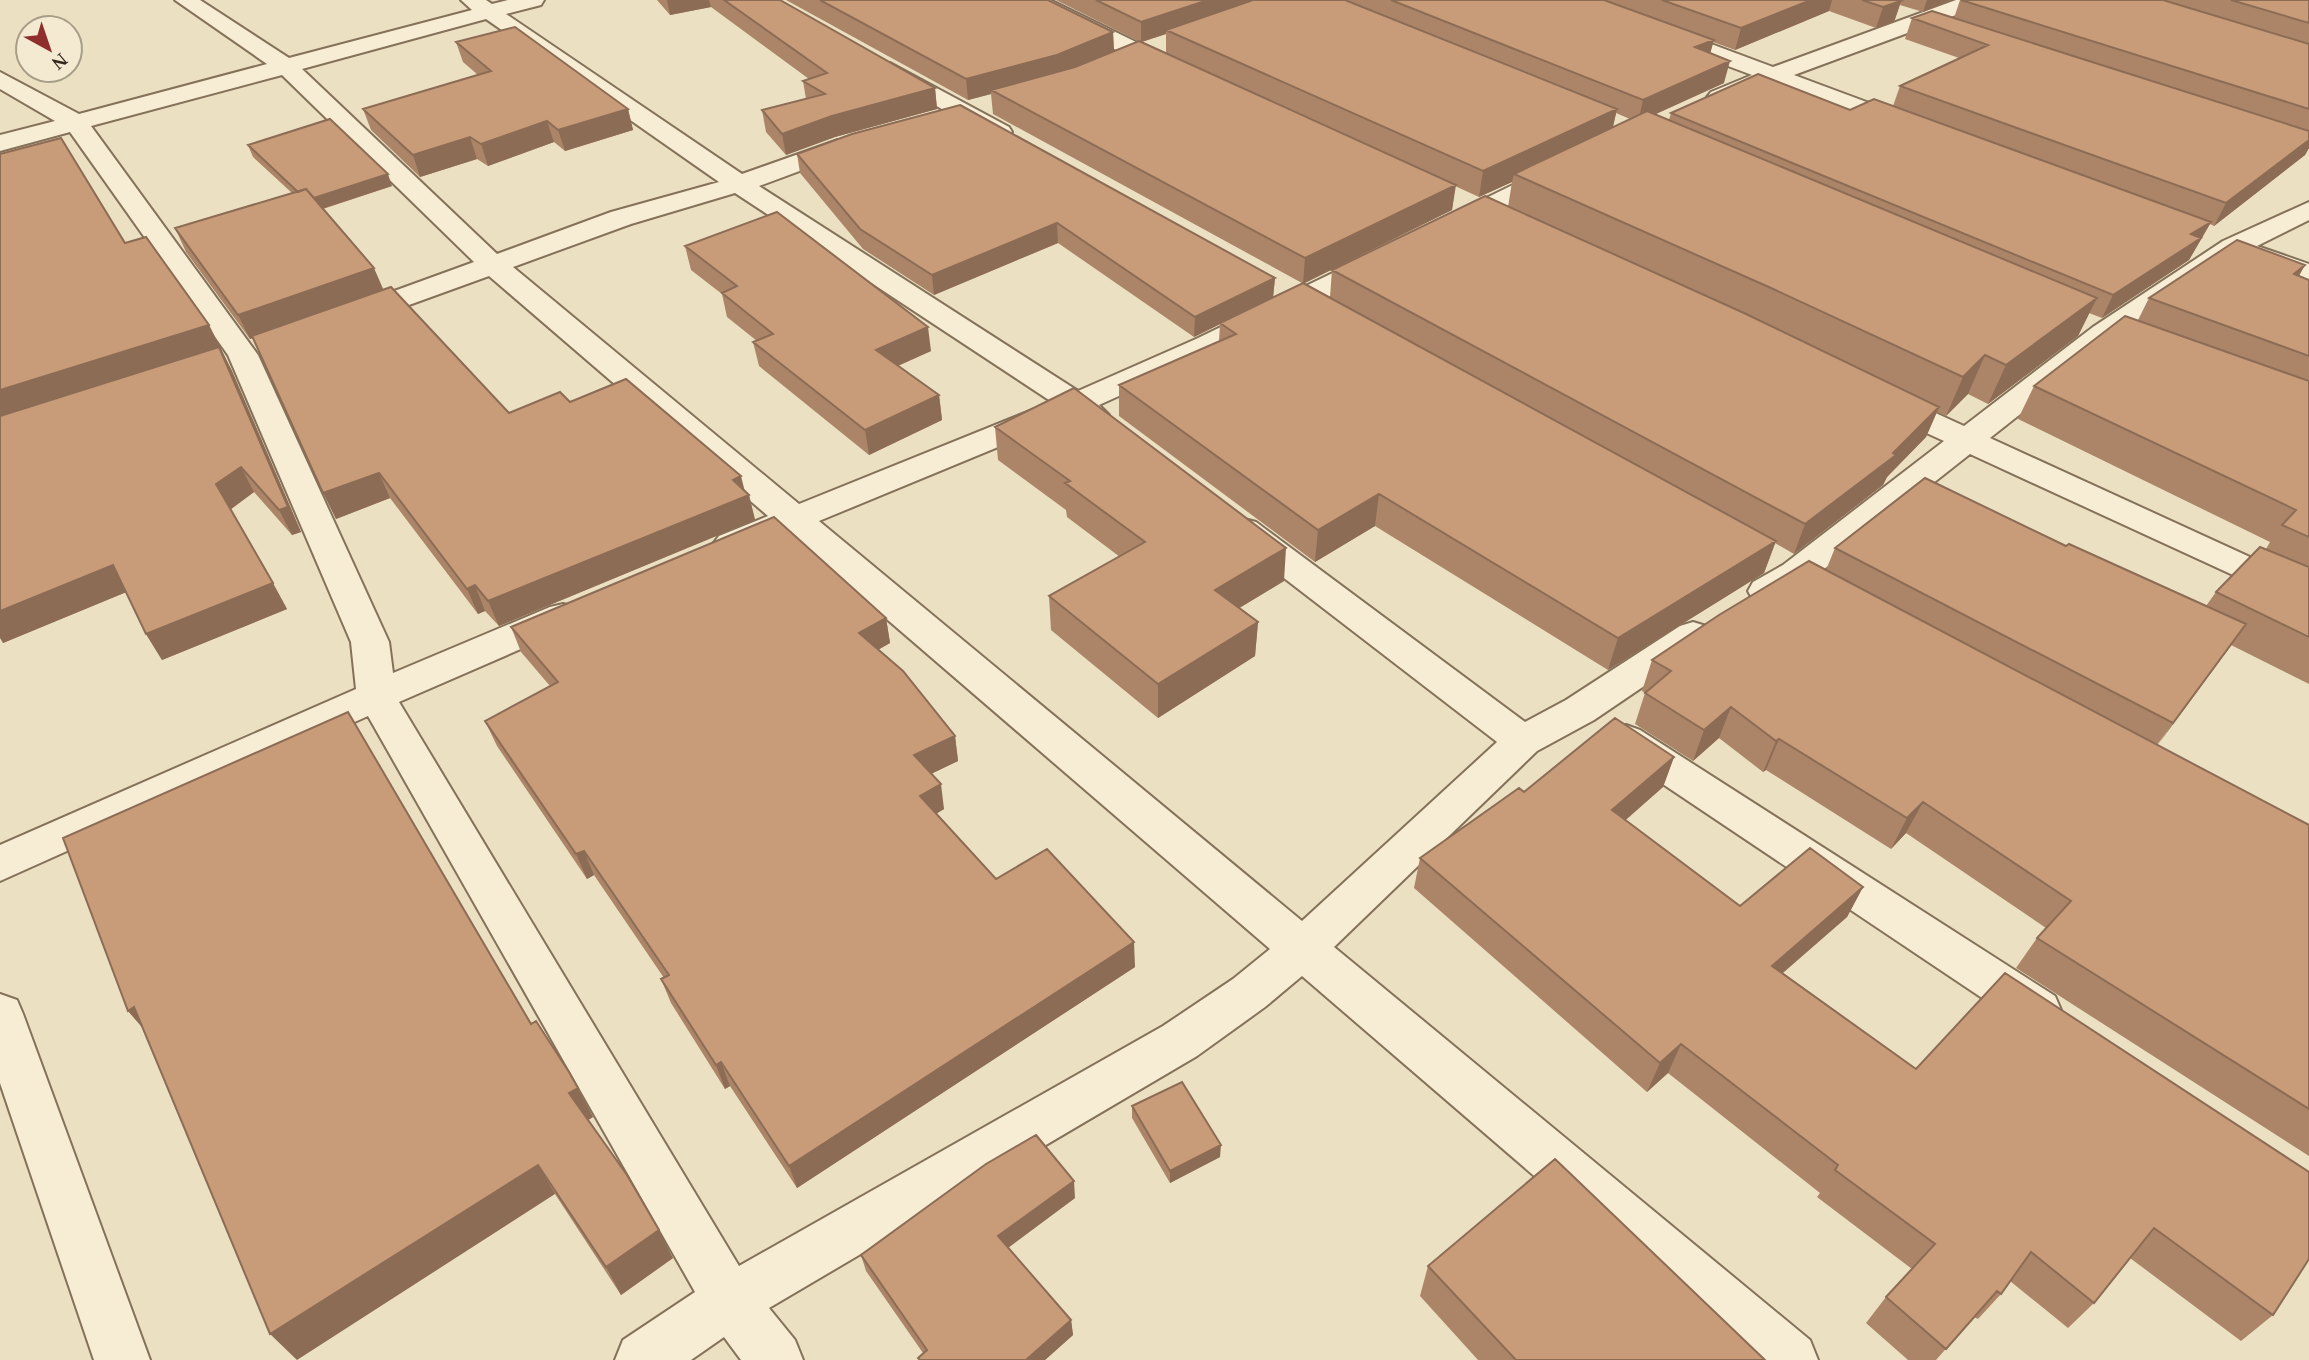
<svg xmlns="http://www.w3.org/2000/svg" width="2309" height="1360" font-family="Georgia,serif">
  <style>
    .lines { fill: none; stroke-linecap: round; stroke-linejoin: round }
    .minor-casing { stroke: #84715a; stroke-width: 4 }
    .minor { fill: #f7edd4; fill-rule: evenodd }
    .wall { fill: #ac8568; fill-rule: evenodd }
    .shaded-wall { fill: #8c6c55 }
    .building { fill: #c89b79; stroke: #8c6c55; stroke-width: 2 }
  </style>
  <rect width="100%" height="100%" fill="#ebe0c2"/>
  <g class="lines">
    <defs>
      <path id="minor" d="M175,0H200L289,58L472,10L461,0H486L492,4L508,0H544L541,5L506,14L742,174L838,140H856L860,145L856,150L759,186L1078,391L1196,339L1368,256L1378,254L1388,256L1392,262L1388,268L1218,351L1099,405L1109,415L1104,422L1093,425L1073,416L819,521L1302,921L1497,742L1232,538L1227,530L1232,522L1244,519L1256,522L1525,722L1566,700L1680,626L1693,622L1706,626L1712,635L1706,644L1594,720L1537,751L1334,947L1810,1340L1818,1360H1748L1302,976L1265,1007L1197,1056L769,1308L795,1340L803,1360H741L724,1337L691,1360H615L623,1340L695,1292L368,716L0,881V845L356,689L351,642L228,355L70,132L0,151V135L55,121L0,89V72L79,114L267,64ZM486,19L719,182L611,212L497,254L302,69ZM282,75L474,262L342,310L337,316L342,322L352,325L362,322L489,276L768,516L719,536L713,544L719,552L731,555L788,534L1270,949L1233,979L1163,1026L739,1266L399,702L576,625L581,616L576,607L563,604L550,607L393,673L389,642L258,355L91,126ZM735,193L1052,402L799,504L513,267L631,224Z
        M1022,0H1050L1179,63L1183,68L1179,73H1163L1025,5Z
        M1562,0H1593L1773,67L1956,0H1986L1983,5L1794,75L1915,120L1918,125L1915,130L1906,132L1773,83L1727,102H1711L1707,97L1711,92L1752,75L1565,5Z
        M890,63L1009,127L1012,132L1009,137H991L882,75L878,70L882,65Z
        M1556,164L1565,167L1569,172L1565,177L1461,232H1441L1437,226L1441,220Z
        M2309,202V220L2257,246L2309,264V281L2239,256L2115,339L1990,438L2309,584V610L1970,454L1809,581L1779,600L1766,603L1753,600L1748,591L1753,582L1783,565L1944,441L1874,409L1869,402L1874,395L1885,393L1896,395L1964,426L2093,327L2223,241Z
        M1626,725L1640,730L2055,996L2061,1010L2055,1024L2038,1030L2021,1024L1612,750L1606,740L1612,730Z
        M0,994L17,1000L23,1014L150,1360H94L0,1083Z"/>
    </defs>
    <use href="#minor" class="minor-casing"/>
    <use href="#minor" class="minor"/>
  </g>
  <path class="wall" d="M657,0H780L935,88L937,109L835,137L786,155L766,132L762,110L806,99L803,81L809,79L711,7L670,15Z
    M786,0H1048L1113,32L1114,51L1138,41L1056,0H1951L1923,12L1900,5L1894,22L1876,28L1829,11L1735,50L1713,42L1710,54L1724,83L1656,114L1669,120L1671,113L1850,110L1893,106L1900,86L1959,58L1905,39L1912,18H1954L1960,0H2309V148L2305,155L2214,226L2210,224L2189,260L2102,318L2089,313L2078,336L1988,404L1968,394L1946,416L1937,412L1926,437L1887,477L1883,485L1794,554L1775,543L1764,573L1608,670L1375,526L1315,562L1119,416V385L1219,341L1220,324L1194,337L1058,243L934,295L863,249L800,173L797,154L1275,278L1273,297L1302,283L993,114L991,94L968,100ZM1166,34V53L1142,42ZM1616,113L1630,119L1613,127ZM1512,182L1508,207L1332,270L1330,297L1304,283L1452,210L1455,186L1479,197Z
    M456,42L628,109L633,130L565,151L554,142L488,166L477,159L420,177L371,130L363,109L478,75L463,62Z
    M248,145L392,186L323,209L383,290L509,413L570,402L744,491L749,495L755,520L499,626L485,611L478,614L390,498L336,519L253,338L250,339L186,252L175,228L292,193L253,157Z
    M125,243L209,325L232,371L301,532L292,535L254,492L230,509L287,609L162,660L146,634L126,592L3,643Z
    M685,246L931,351L898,366L939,395L942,420L869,455L759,366L753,342L757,341L727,317L722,294L691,270Z
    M2305,265L2299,276L2309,280V684L2231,645L2157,745L2309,825V1156L2016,968L2037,938L2046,928L1906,833L1891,849L1766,770L1763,772L1719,738L1693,761L1635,724L1645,693L1642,691L1652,660L1826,570L1835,548L2066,546L2206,606L2216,592L2266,549L2270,542L2018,419L2034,386L2138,320L2149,298Z
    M995,427L1284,581L1239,608L1258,622L1255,656L1158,718L1051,630L1049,596L1120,557L1067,517L1066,510L998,460Z
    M886,618L890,643L878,650L955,736L958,761L931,774L944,809L936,814L996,879L1135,967L797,1188L730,1086L725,1089L671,1003L661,979L664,978L594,875L587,879L497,746L485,721L550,686L521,652L511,627Z
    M1674,757L1663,787L1625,820L1740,906L1863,887L1847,917L1783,973L1916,1069L2005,973L2273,1315L2241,1341L2130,1258L2094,1303L2068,1328L2010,1281L2001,1294L1978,1319L1974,1317L1936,1360H1908L1866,1323L1886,1297L1912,1269L1817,1197L1820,1193L1668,1073L1647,1092L1414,888L1420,858L1524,792Z
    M128,1011L531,1024L578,1088L593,1117L588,1120L673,1258L621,1295L555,1194L142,1027Z
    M1132,1106L1220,1157L1170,1183L1132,1118Z
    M1075,1198L1008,1248L1071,1320L1073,1335L1045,1360H919L918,1358L923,1353L866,1271L861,1255Z
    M1428,1266L1765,1360H1478L1420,1296Z"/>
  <path class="shaded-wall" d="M667,0H709L711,7L670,15Z
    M1208,0H1266L1166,30V34L1141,42V22Z
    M1811,0H1832L1829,11L1735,50L1741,28Z
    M1927,0H1951L1923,12Z
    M1901,1L1894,22L1876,28L1883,7Z
    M1113,32L1114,53L1058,76L991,90V94L968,100L966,79Z
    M1714,40L1708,61L1695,47Z
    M1730,61L1724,83L1638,122L1643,100Z
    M935,88L937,109L835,137L786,155L782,134L832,116Z
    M628,109L633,130L565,151L558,130Z
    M1617,109L1611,135L1514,174L1512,182L1479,197L1483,171Z
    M547,121L554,142L488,166L481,144Z
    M470,137L477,159L420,177L413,155Z
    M2309,140V148L2305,155L2214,226L2226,203Z
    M388,174L392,186L312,212L307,200Z
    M1456,185L1452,210L1303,284L1305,258Z
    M2211,222L2189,260L2102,318L2113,295L2191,234Z
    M1057,223L1058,243L934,295L932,275Z
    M2305,265L2286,297L2294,274Z
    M374,268L384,291L250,339L238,315Z
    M1275,278L1273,298L1194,337L1195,317Z
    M2097,298L2078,336L1988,404L2006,365Z
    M209,325L232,371L301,532L292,535L279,510L221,350L0,420V390Z
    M928,327L931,351L879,374L876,350Z
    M1985,355L1968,394L1946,416L1963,377Z
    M939,395L942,420L869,455L865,430Z
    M1939,407L1926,437L1887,477L1883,485L1794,554L1805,524L1893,453Z
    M241,467L254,492L230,510L216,484Z
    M379,473L390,498L336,519L323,493Z
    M741,476L746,496L749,495L755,520L499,626L488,601Z
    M1379,494L1375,526L1315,562L1318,530Z
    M1776,541L1764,573L1608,670L1618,638Z
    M1286,548L1284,581L1213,624L1215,590Z
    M113,565L129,591L3,643L0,638V611Z
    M273,583L287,609L162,660L146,634Z
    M475,585L485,611L478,614L467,589Z
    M886,618L890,643L863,658L859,633Z
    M1258,622L1255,656L1158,718V684Z
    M2246,624L2230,647L2157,746L2173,723Z
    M1731,707L1719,738L1693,761L1704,730Z
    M955,736L958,761L918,780L914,755Z
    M1779,739L1766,770L1763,772L1776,741Z
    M1674,757L1663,787L1602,841L1612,810Z
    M941,784L944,809L924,821L920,796Z
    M1923,802L1906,833L1891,849L1907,818Z
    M584,851L594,875L587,879L576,854Z
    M1863,887L1847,917L1757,995L1772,966Z
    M1134,942L1135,967L797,1188L789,1166Z
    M134,1007L154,1041L128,1011Z
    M1681,1044L1668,1073L1647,1092L1660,1063Z
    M721,1062L730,1086L725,1089L716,1065Z
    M578,1088L593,1117L585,1122L569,1093Z
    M1221,1145L1220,1157L1170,1183V1171Z
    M538,1165L555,1194L297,1360L270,1334Z
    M1074,1181L1075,1198L1001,1253L998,1236Z
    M659,1230L673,1258L621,1295L606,1267Z
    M1071,1320L1073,1335L1045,1360H1026Z"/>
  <path class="building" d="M724,0H780L935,88L832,116L782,134L762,110L825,94L803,81L827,73Z
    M820,0H1048L1113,32L1057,55L966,79Z
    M1096,0H1208L1141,22Z
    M1253,0H1345L1617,109L1483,171L1166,30Z
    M1391,0H1604L1714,40L1695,47L1730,61L1643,100Z
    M1662,0H1811L1741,28Z
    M1862,0H1897L1901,1L1883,7Z
    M1961,0H2163L2309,44V109Z
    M2231,0H2309V23Z
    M1932,11L2309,131V140L2226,203L1900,86L1988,45L1912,18Z
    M515,27L628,109L558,130L547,121L481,144L470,137L413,155L363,109L491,71L456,42Z
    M1139,41L1456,185L1305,258L991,90L1075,67Z
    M1758,74L1850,110L1874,99L2211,222L2191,234L2201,238L2113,295L1671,113Z
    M960,105L1275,278L1195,317L1057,223L932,275L860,229L797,154L852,134Z
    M1647,111L2097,298L2006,365L1985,355L1963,377L1771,288L1514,174Z
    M330,119L388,174L314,198L306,189L298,192L248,145Z
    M61,138L125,243L146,237L209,325L0,390V154Z
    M306,189L374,268L238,315L175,228Z
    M1485,196L1744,313L1939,407L1893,453L1896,455L1805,524L1332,270Z
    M777,212L928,327L876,350L939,395L865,430L753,342L773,334L722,293L737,286L685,246Z
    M2237,240L2305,265L2294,274L2309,280V356L2149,298Z
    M1303,283L1776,541L1618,638L1379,494L1318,530L1119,385L1236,334L1220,323Z
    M391,287L509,413L560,392L570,402L626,379L741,476L733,480L749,495L488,601L475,585L467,589L379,473L323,493L252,336Z
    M2125,316L2309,381V537L2282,525L2296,510L2034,386Z
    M219,347L288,507L279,510L241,467L216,484L273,583L146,634L113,565L0,611V416Z
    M1074,388L1286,548L1215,590L1258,622L1158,684L1049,596L1145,542L1065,483L1070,481L995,427Z
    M1925,478L2066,546L2069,544L2246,624L2173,723L1835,548Z
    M774,517L886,618L859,633L903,671L955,736L914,755L941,784L920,796L996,879L1047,849L1134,942L789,1166L721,1062L716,1065L661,979L669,975L584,851L576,854L485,721L558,682L511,627Z
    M2260,547L2309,567V637L2216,592Z
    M1809,561L2309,825V1109L2037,938L2071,901L1923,802L1907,818L1779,739L1776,741L1731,707L1704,730L1645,693L1671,671L1652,660L1719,615Z
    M348,712L531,1024L536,1021L569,1072L578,1088L569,1093L627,1175L659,1230L606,1267L538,1165L270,1334L134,1007L128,1011L63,838Z
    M1615,718L1674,757L1612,810L1740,906L1810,848L1863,887L1772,966L1916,1069L2005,973L2309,1172V1259L2273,1315L2154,1228L2094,1303L2031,1252L2001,1294L1997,1291L1946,1349L1886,1297L1935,1244L1835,1170L1838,1165L1681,1044L1660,1063L1420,858L1519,788L1524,792Z
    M1182,1082L1221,1145L1170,1171L1132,1106Z
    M1036,1135L1074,1181L998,1236L1071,1320L1026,1360H920L918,1358L927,1350L861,1255L986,1164Z
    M1555,1159L1765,1360H1516L1428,1266Z"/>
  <g transform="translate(49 49) rotate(140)"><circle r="33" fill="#f3ead1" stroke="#a79d89" stroke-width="2"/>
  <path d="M0-5L12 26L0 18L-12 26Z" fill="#902e2d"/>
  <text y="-10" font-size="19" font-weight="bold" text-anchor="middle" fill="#34291e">N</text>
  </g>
</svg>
